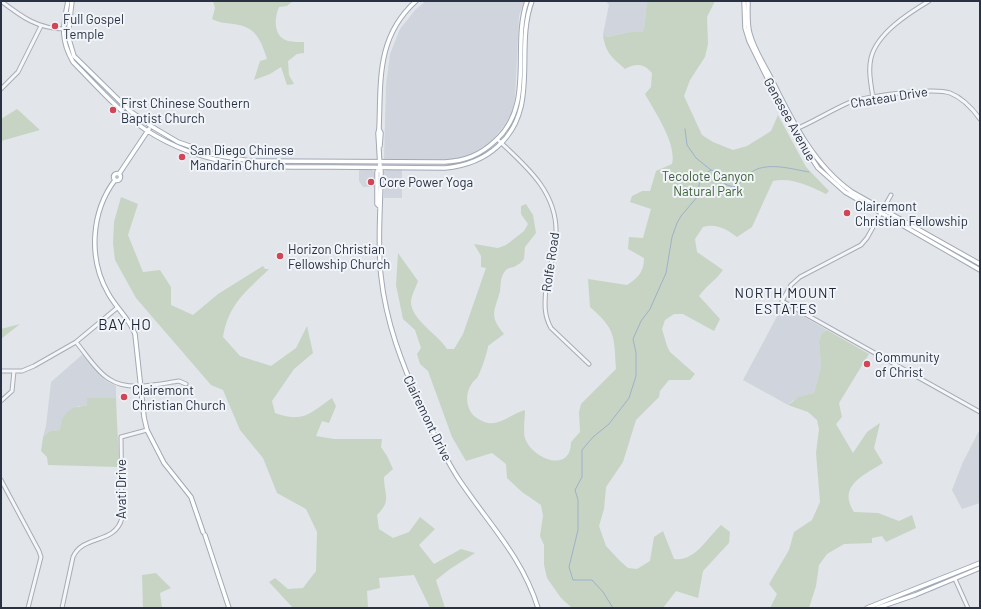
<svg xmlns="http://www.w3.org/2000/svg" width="981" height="609" font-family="Barlow,sans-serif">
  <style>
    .built { fill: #d0d4dc }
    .green { fill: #c7d4c3 }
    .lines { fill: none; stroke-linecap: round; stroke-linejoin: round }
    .stream { stroke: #9cb1cb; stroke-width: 1 }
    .minor-casing { stroke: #a7acb5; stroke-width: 5 }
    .major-casing { stroke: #a1a9b6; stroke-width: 5.5 }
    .minor { stroke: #f5f6f9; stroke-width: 3 }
    .major { stroke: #fff; stroke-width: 3.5 }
    .poi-dot { fill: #d14556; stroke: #f1f4f8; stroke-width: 1.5 }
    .labels { text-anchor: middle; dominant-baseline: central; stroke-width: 4; stroke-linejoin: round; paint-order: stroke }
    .poi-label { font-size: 13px; fill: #293243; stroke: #f1f4f8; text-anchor: start }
    .street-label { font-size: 13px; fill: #293243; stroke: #f1f4f8 }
    .park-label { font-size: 13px; fill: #3d5f36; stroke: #f1f4f8 }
    .neighbourhood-label { font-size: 14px; letter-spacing: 1px; fill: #1c2334; stroke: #f1f4f8 }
    .quarter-label { font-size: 15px; letter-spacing: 1px; fill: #1c2334; stroke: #f1f4f8 }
  </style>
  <rect width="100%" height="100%" fill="#e2e5ea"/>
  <path class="built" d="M426,1H524L519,16L515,98L512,112L506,123L490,143L465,158L445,161L384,159L386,85L390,54L400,29L416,9Z
    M606,1H647L644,29L642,32H630L607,37L603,34L609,5Z
    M359,170H372L374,172V187H363L359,181Z
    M386,170H402V198H384V171Z
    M783,305L827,330L822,333L819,341L821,367L814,393L792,401L788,405L743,380Z
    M83,354L106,381L116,386V398H88L87,406H78L61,422L60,430L50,431L43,437L46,426L51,382Z
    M980,429V503L962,509L952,490L963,462Z"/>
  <path class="green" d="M213,1H293L287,6L279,7C274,18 273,37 288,41C293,42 299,42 304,42V53L297,54L288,61L289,75L294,84L287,85L281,67L270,74L254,80L260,61L267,59C261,40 256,27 234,24C226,23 219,23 212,19L215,8Z
    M647,1H715L707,17L708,44L705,57L690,80L684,96L702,135L713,142L733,150L747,146L771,131L778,115L806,167L829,191L826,194C810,186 791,177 773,181L752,227L737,237C727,229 716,223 703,227L695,239L697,252L723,270C716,280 706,286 699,296L720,319L714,331L683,314H674L665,320L662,329L667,346L670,352L695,374L690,380H669L660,391L659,397L636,420L623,462L606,487L604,509L599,526L606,546L620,561L628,568L637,569L650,561L654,537L663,531L674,559C695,562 707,538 721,525L730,532L729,543L703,571L698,598L676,591L663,608H572L561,598L547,578L544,565V545L540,536L543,516L541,505L522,492L507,478L506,464L492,453L466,461L452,437L428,371L420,364L417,354L421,348L415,330L403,319L396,285L398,253L418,281C416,287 411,296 411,302C411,320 439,335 447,349H454L463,334L486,268L481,267V256L474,244L498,248L506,245L524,231L528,224L521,214V206L526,204L533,215L536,233L525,247L524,259C522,261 520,264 517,265C514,268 509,267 506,270C500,277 501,283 500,291C495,311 488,315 504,334L488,346C488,351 480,374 477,378C475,380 472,382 471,385C465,394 466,408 474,416C478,419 483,422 488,423C501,425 513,413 525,410C525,417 523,433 525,438C531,458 571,475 571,442L580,432L579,412L581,404L616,369C614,337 616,329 590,307L588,279L627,285C638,278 644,272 644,258L628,249L629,237L643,238L651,209L630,202L632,196L642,191H650L656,171L672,164C677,144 655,112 645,94L651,87L652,73C644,63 635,63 625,69C612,57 605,53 603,34L607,37L630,32H642L644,29Z
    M17,109L40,130L1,141V119Z
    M121,197L138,204L128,235L143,272L160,270L171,287V305L193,315L218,294L263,266L265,269H269C246,292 229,303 223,337L240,356L271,366L296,348L307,326L313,353L294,369L272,401L275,413C304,423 309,414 332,398L336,406L329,423L322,421L316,436L334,439H382L381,447L387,456L393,469L384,477C384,495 392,500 377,515L379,529L393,538L409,532L420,517L435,529L419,545L434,564L461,549L475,553L450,569L436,580L445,608H430L414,575L379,578L380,588L367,591L368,608H293L269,582L275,578L288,589L303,588L316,571L317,532L306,509L277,493L263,458L240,430L223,390L211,385L136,298L115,260L113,243L114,222Z
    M20,324L1,339V329Z
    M827,330L869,354L839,403L842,417L836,424L853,453L867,432L880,423L874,448L883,463C864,475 837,486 854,512L878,513L899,521L912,515L916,528L886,542L882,536L872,538V543L844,544L827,554L819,565L816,586L809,608H770L777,594L769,584L789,550L794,532L812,520L820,502L816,453L819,429L817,420L808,412L788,405L799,397L814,393L821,367L819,341L822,333Z
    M87,398H116L119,467L48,465L47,457L41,451L43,437L50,431L60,430C61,413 71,406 87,406Z
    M156,573L171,588L160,593L162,608H143L142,575Z"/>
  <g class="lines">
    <path class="stream" d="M685,129L687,145L696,158L711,170
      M613,608L603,592L592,580H573L569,567L578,530V500L575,490L582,477V450L593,437L609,424L629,398L636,376V353L633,339L641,321L650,309L666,273L672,237L677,223L681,216L698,196C697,186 702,174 711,170L721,173L725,184L733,187C740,185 744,177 750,173C766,161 791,169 809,172"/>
    <defs>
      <path id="minor" d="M1,1C22,17 38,29 65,29
        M1,89L18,72L41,26
        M873,98C871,84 868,71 871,58C877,33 909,13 929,1
        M796,129C813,122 830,111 848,103C864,96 934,87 950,93C963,98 972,108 980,119
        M497,139C526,166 558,192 556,235C555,252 549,269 546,286C545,301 543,314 551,328L589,364
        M891,195L867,238L861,245L800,277L791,285L782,301L980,412
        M76,342C86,354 96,371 109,379C128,392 158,384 179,381L186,384
        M1,371H22L34,366L76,342L117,308
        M1,401L12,391L14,371
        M1,480L39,551L41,557L28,608
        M955,579L968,608
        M62,608L73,557C83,534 115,545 122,518L121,437L147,430"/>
      <path id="major" d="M68,1C63,26 60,39 73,62C95,84 120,113 146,130C207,169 261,167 330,167C369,167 407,168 445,168C466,166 483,160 498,146C541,108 514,49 532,1
        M72,1L68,36L74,56L130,111L151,126L178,142L215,155L250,161L445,162C465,161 480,155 495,141C536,105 511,47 527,1
        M416,1C376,37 381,81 379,129L378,133L380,167L381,171C381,206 377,241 381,276C386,323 402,364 421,406C432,430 443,455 458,478C487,522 522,556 538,608
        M744,1L745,28L749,41L780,104L805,148L818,168L845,192L980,270
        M748,1C748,12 747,24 750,34C754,49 763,63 770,76C791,118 812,164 852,192L980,264
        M379,129L381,133L380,146
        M380,167L377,172V204L380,207
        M113.5 177a3.5 3.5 0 1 1 7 0a3.5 3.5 0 1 1-7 0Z
        M119,174L149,129
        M115,180C91,212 88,258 108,293C116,308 129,318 135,334L144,417L147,430L164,463L191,497L203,532
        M205,535L229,608
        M867,608L980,563
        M877,608L915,595L980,568"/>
    </defs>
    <use href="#minor" class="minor-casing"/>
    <use href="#major" class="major-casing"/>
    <use href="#minor" class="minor"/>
    <use href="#major" class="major"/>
  </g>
  <g class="poi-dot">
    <circle cx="55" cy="26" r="4"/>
    <circle cx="113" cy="110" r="4"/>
    <circle cx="182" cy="157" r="4"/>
    <circle cx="371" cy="182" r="4"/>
    <circle cx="847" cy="213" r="4"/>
    <circle cx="280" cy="256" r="4"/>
    <circle cx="867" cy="364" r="4"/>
    <circle cx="124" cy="397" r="4"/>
  </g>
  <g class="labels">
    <g class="poi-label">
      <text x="63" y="19">Full Gospel<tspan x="63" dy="15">Temple</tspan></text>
      <text x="121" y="103">First Chinese Southern<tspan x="121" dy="15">Baptist Church</tspan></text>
      <text x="190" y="150">San Diego Chinese<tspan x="190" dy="15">Mandarin Church</tspan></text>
      <text x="379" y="182">Core Power Yoga</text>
      <text x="855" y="206">Clairemont<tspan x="855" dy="15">Christian Fellowship</tspan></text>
      <text x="288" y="249">Horizon Christian<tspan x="288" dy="15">Fellowship Church</tspan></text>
      <text x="875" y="357">Community<tspan x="875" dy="15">of Christ</tspan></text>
      <text x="132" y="390">Clairemont<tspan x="132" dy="15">Christian Church</tspan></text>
    </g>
    <g class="street-label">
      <text transform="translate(889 97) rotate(-9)">Chateau Drive</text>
      <text transform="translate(790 119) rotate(61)">Genesee Avenue</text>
      <text transform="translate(550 262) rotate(-82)">Rolfe Road</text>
      <text transform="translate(428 418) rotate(64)">Clairemont Drive</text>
      <text transform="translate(121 489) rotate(-90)">Avati Drive</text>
    </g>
    <g class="park-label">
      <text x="708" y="176">Tecolote Canyon<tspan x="708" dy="15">Natural Park</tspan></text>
    </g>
    <g class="neighbourhood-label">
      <text x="786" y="292">NORTH MOUNT<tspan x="786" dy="16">ESTATES</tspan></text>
    </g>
    <g class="quarter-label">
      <text x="125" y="324">BAY HO</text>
    </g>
  </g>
  <rect width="981" height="609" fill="none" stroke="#293243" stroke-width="4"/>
</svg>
